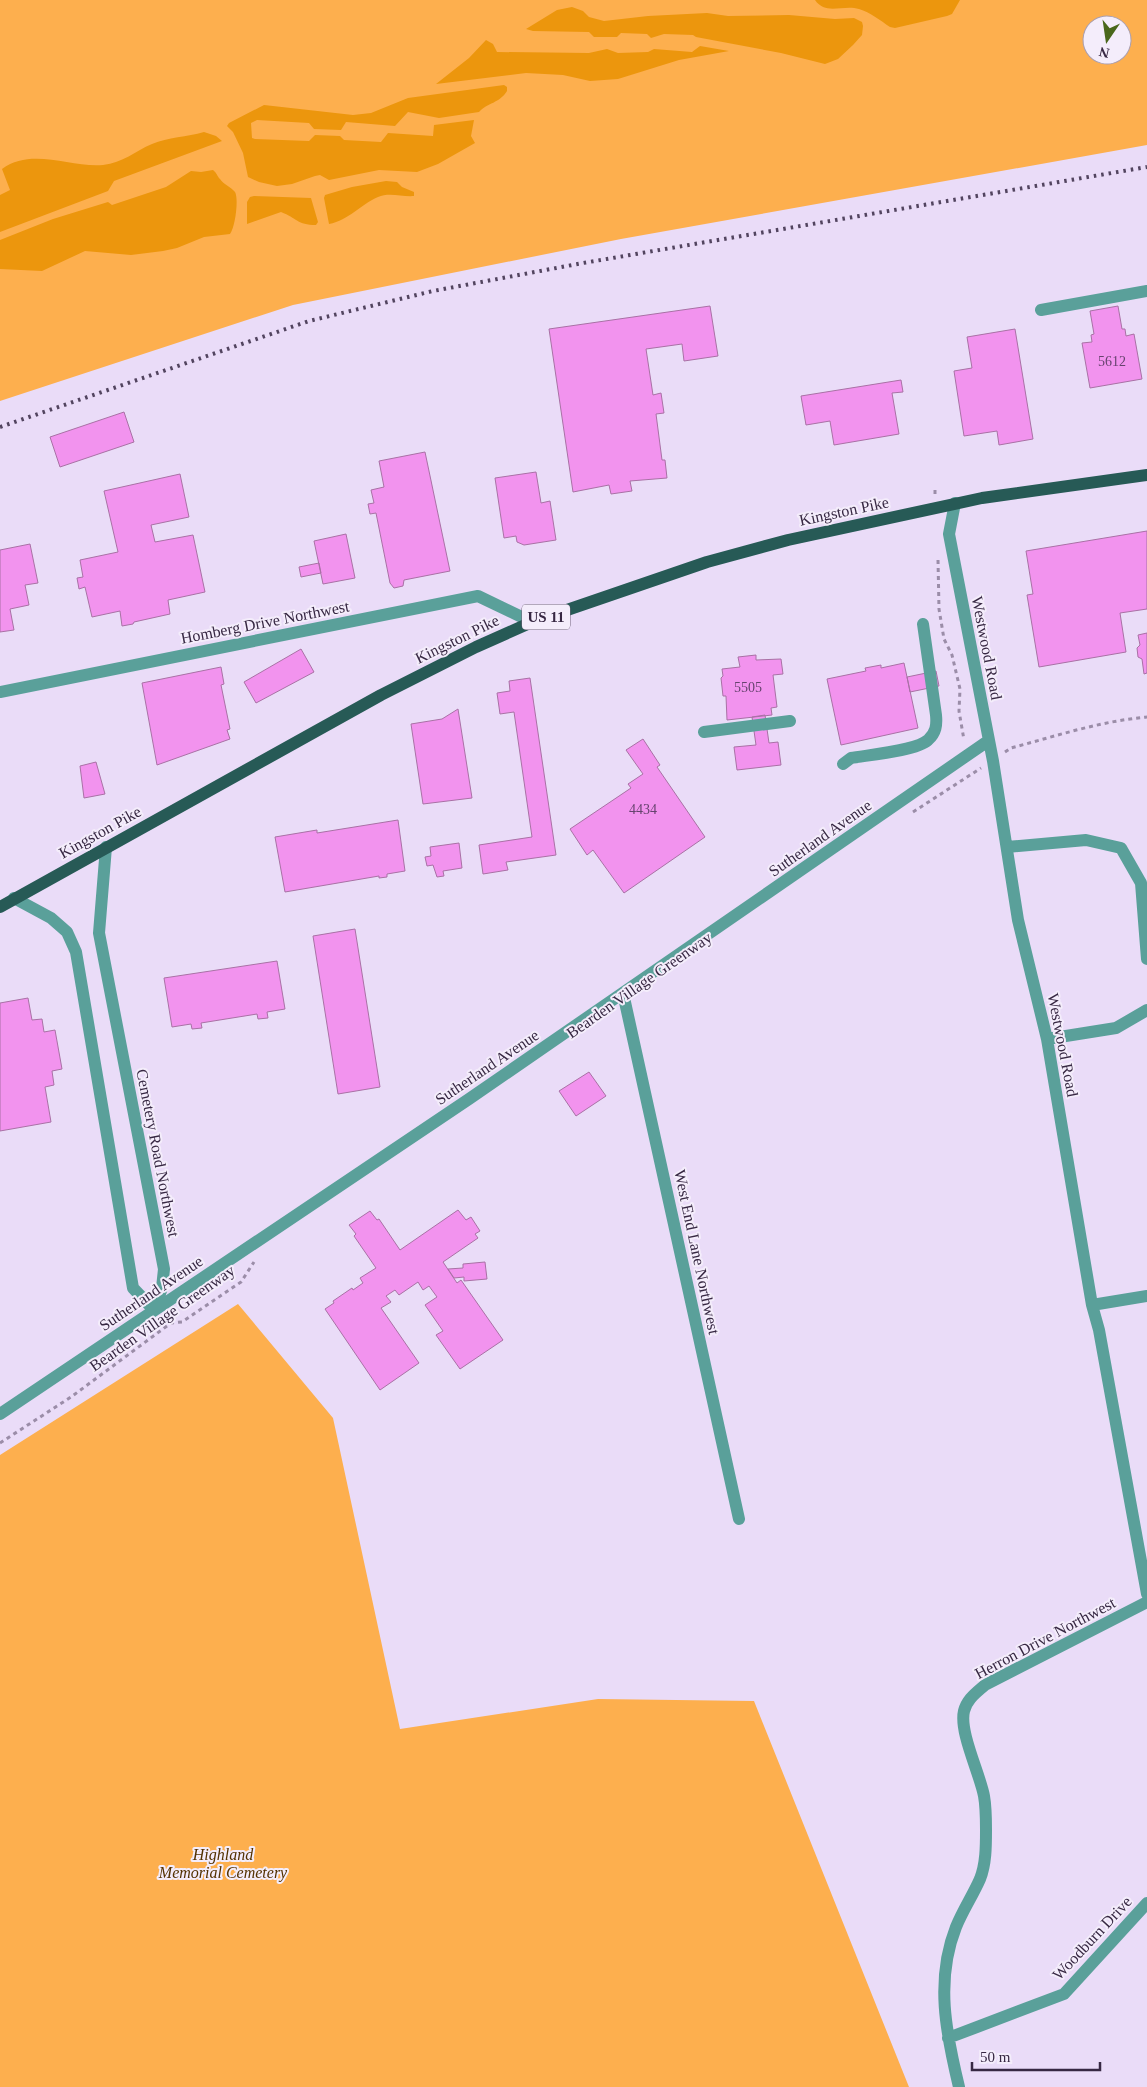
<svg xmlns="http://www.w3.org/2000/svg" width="1147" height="2087" font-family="'Times New Roman',serif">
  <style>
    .green { fill: #fdaf4e; fill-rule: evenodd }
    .forest { fill: #ec960d }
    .building { fill: #f293ee; stroke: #a971a5 }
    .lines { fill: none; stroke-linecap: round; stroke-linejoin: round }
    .path { stroke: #9b8da8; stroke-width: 3; stroke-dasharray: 4 4; stroke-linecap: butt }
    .minor { stroke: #5aa09a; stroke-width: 12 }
    .major { stroke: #275a56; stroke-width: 12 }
    .rail { stroke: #52445f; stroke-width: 4; stroke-dasharray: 2.5 5; stroke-linecap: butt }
    .labels { text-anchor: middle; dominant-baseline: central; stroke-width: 4; stroke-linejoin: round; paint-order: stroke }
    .number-label { font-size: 14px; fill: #66436e }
    .shield { fill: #f4edfb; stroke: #70637a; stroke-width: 1 }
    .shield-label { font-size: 15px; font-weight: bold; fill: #372843 }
    .street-label { font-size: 16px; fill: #372843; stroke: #f4edfb }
    .park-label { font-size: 16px; font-style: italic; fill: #533100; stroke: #f4edfb }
  </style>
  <rect width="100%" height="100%" fill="#eadcf8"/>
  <path class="green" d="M0,0H1147V145L621,239L293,305L0,401ZM1092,25H1122V55H1092Z
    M238,1304L333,1418L400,1729L598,1699L754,1701L909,2087H0V1455Z"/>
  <path class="forest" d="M815,0H960L952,14L947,16L895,28L890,27C881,21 870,12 859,9C843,4 826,16 815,0Z
    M572,7L583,11L589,17L604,21L648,16L707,13L728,16L789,15L835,19L854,18L862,22L863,26L862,35L853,45L838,59L825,64L781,53L696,37L693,35L664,34L651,38L647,34L621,33L617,37H594L589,32L533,31L526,29L557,10Z
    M486,40L493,44L497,52L589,53L607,49L618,53L648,52L654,49L692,52L700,46L729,51L679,60L618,79L590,81L563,75L526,73L436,84L469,58Z
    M504,85L507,87V91C500,103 487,103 479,112L439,118L408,112L395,126L346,122L341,130L314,129L309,123L257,120L251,123L252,138L255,139L309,141L315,135L340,136L344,140L381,142L388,133L433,136L434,125L474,120L471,136L475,143L438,164L417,172L379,170L329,180L320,175L315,176L292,184L277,186L259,182L248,177L243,153L233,132L227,126L229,123L264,105L353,115L371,113L408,98Z
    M204,132L216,136L222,141L114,181L108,191L0,232V195L10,190L2,169C32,147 71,168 103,165C123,163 135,151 152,144C168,137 187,137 204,132Z
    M213,170C217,173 217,176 220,179C223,184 231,187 235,192C239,199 235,228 230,234L204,237L177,248L163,251L131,255L85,251L42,271L0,269V240L53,219L108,202L112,205L166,187L191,171L201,172Z
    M386,181L397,182L402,187L414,192V196C402,197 389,192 378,197C360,205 349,220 329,224L324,198L325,195L352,187Z
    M254,196L311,198L318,222L316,225C297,225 297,218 281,212L247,224V202L250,197Z"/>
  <path class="building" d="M710,306L718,356L684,361L682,344L646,349L653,395L661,393L664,413L656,414L662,460H665L667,478L630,481L632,491L611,494L609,485L573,492L549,329Z
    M1118,306L1122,329H1125L1126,336L1134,334L1142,379L1090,388L1082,343L1092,342L1091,335L1094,334L1090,311Z
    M1015,329L1033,439L999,445L997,431L964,436L954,371L972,368L967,337Z
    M901,380L903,392L892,393L899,434L834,445L830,421L806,425L801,396Z
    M124,412L134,442L60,467L50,437Z
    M425,452L450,571L404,580L403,586L394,588L390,583L376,513L370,514L368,504L374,503L371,490L384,487L379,461Z
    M536,472L541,503L550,501L556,540L524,545L517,542L516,536L504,538L495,478Z
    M180,474L189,517L151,525L155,542L193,535L205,592L168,600L170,614L134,622L133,624L122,626L120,611L92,617L85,587L79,589L77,578L83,577L80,560L118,552L104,491Z
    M1147,531V609L1120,613L1126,652L1039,667L1027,595L1033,594L1026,551Z
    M346,534L355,578L323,584L314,541Z
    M30,544L38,583L25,585L29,605L10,609L14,630L0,632V550Z
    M319,563L321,573L301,577L299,567Z
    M1147,633V673L1144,674L1142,659L1138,657L1137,648L1140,645L1138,635Z
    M301,649L314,672L256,703L244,682Z
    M756,655V660L781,659L783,674L773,675L777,707L771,708L772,715L727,720L726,696H723L721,678L723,676L722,669L740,667L738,657Z
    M904,663L918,728L841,745L827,679L866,671L865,668L881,665V668Z
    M221,667L224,684L221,685L230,729L227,730L230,739L157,765L142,683Z
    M936,671L939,686L910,692L907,677Z
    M530,678L556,855L506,862L508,870L483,874L479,845L532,837L514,712L500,714L497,693L510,691L509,681Z
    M458,709L472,798L423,804L411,724L442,719Z
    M765,715L769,743L778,742L781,765L737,770L734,747L756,745L752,717Z
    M643,739L660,765L657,767L705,837L624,893L593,850L587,855L570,829L631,788L628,784L643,774L626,750Z
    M96,762L105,794L84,798L80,766Z
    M398,820L405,871L387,874V877L379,878V876L285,892L275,837L317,830V833Z
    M459,843L462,868L443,871L444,876L437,877L433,865L427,866L425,857L431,856L430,847Z
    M355,929L380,1087L338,1094L313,936Z
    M277,961L285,1009L267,1012L268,1018L258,1019L257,1014L201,1023L202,1028L192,1029L191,1024L172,1027L164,978Z
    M28,998L32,1020L42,1019L44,1032L55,1030L62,1069L52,1071L54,1085L45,1087L51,1122L0,1131V1003Z
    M589,1072L606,1096L576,1116L559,1091Z
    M458,1210L466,1220L471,1217L480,1231L475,1234L478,1238L443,1262L457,1283L461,1280L503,1340L460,1369L436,1335L443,1331L425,1305L437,1297L429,1286L423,1290L418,1282L399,1295L395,1290L386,1296L391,1302L381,1308L419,1363L380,1390L325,1309L334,1303L333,1301L352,1288L353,1290L363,1283L360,1278L376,1268L354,1236L356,1234L349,1225L370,1211L377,1220L379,1219L400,1250Z
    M485,1262L487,1279L464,1281V1277L454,1278L448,1269L463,1268V1264Z"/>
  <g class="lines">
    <path class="path" d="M935,494V486
      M938,560L939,609L944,639L952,655L960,689L959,711L964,740
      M1005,752L1011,748C1056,736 1101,721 1147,717
      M913,812L981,768
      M0,1443L71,1397L171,1323L182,1322L241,1282L254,1262"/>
    <path class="minor" d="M1041,310L1147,291
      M955,503L949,534L993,761L1018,920L1047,1039L1092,1305L1099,1330L1147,1594
      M0,692L478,596L532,622
      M704,732L790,721
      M843,764L851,758C868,755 916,751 928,740C936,733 937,725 936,715L923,624
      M1007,847L1086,840L1121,848L1141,883L1147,959
      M14,898L51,918L67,932L76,952L133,1288L154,1310L162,1288L164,1269L99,933L106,847
      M623,993L739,1519
      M1047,1039L1116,1028L1147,1010
      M1092,1305L1147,1296
      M0,1414L469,1099L988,741
      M948,2038L1064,1994L1147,1903
      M959,2087C946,2033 935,1980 956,1927C963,1910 973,1895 980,1879C986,1864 986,1846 986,1830C986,1819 986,1807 984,1796C980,1774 959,1732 964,1711C967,1699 976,1693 985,1685L1147,1602"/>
    <path class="major" d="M0,907L381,695L476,647L532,622L707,562L788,540L982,498L1147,475"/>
    <path class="rail" d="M0,427L309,321L433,291L583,263L1147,167"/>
  </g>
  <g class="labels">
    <g class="number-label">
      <text x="1112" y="361">5612</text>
      <text x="748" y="687">5505</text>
      <text x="643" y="809">4434</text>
    </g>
    <rect class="shield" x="522" y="604.5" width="48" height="25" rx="4"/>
    <g class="shield-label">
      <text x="546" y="617">US 11</text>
    </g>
    <g class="street-label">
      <text transform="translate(844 511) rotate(-12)">Kingston Pike</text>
      <text transform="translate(265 622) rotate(-11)">Homberg Drive Northwest</text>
      <text transform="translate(457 639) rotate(-26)">Kingston Pike</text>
      <text transform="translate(987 648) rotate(79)">Westwood Road</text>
      <text transform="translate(100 832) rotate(-29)">Kingston Pike</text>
      <text transform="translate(820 838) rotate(-35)">Sutherland Avenue</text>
      <text transform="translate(639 985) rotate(-35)">Bearden Village Greenway</text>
      <text transform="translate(1063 1045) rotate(79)">Westwood Road</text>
      <text transform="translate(487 1067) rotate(-34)">Sutherland Avenue</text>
      <text transform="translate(158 1153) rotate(79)">Cemetery Road Northwest</text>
      <text transform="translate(697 1252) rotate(78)">West End Lane Northwest</text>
      <text transform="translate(151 1293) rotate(-34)">Sutherland Avenue</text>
      <text transform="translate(162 1318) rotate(-35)">Bearden Village Greenway</text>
      <text transform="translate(1045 1638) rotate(-28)">Herron Drive Northwest</text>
      <text transform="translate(1092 1938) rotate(-47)">Woodburn Drive</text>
    </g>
    <g class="park-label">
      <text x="223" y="1854">Highland<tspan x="223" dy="18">Memorial Cemetery</tspan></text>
    </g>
  </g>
  <g transform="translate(1107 40) rotate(193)"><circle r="24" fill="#f4edfb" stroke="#a89eb1"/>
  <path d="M0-4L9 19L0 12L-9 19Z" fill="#49671b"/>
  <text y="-8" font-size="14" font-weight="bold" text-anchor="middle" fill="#372843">N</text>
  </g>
  <path d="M972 2062v8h128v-8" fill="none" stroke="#372843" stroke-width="2.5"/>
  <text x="980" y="2062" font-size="15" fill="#372843" stroke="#f4edfb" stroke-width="4" paint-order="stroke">50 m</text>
</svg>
